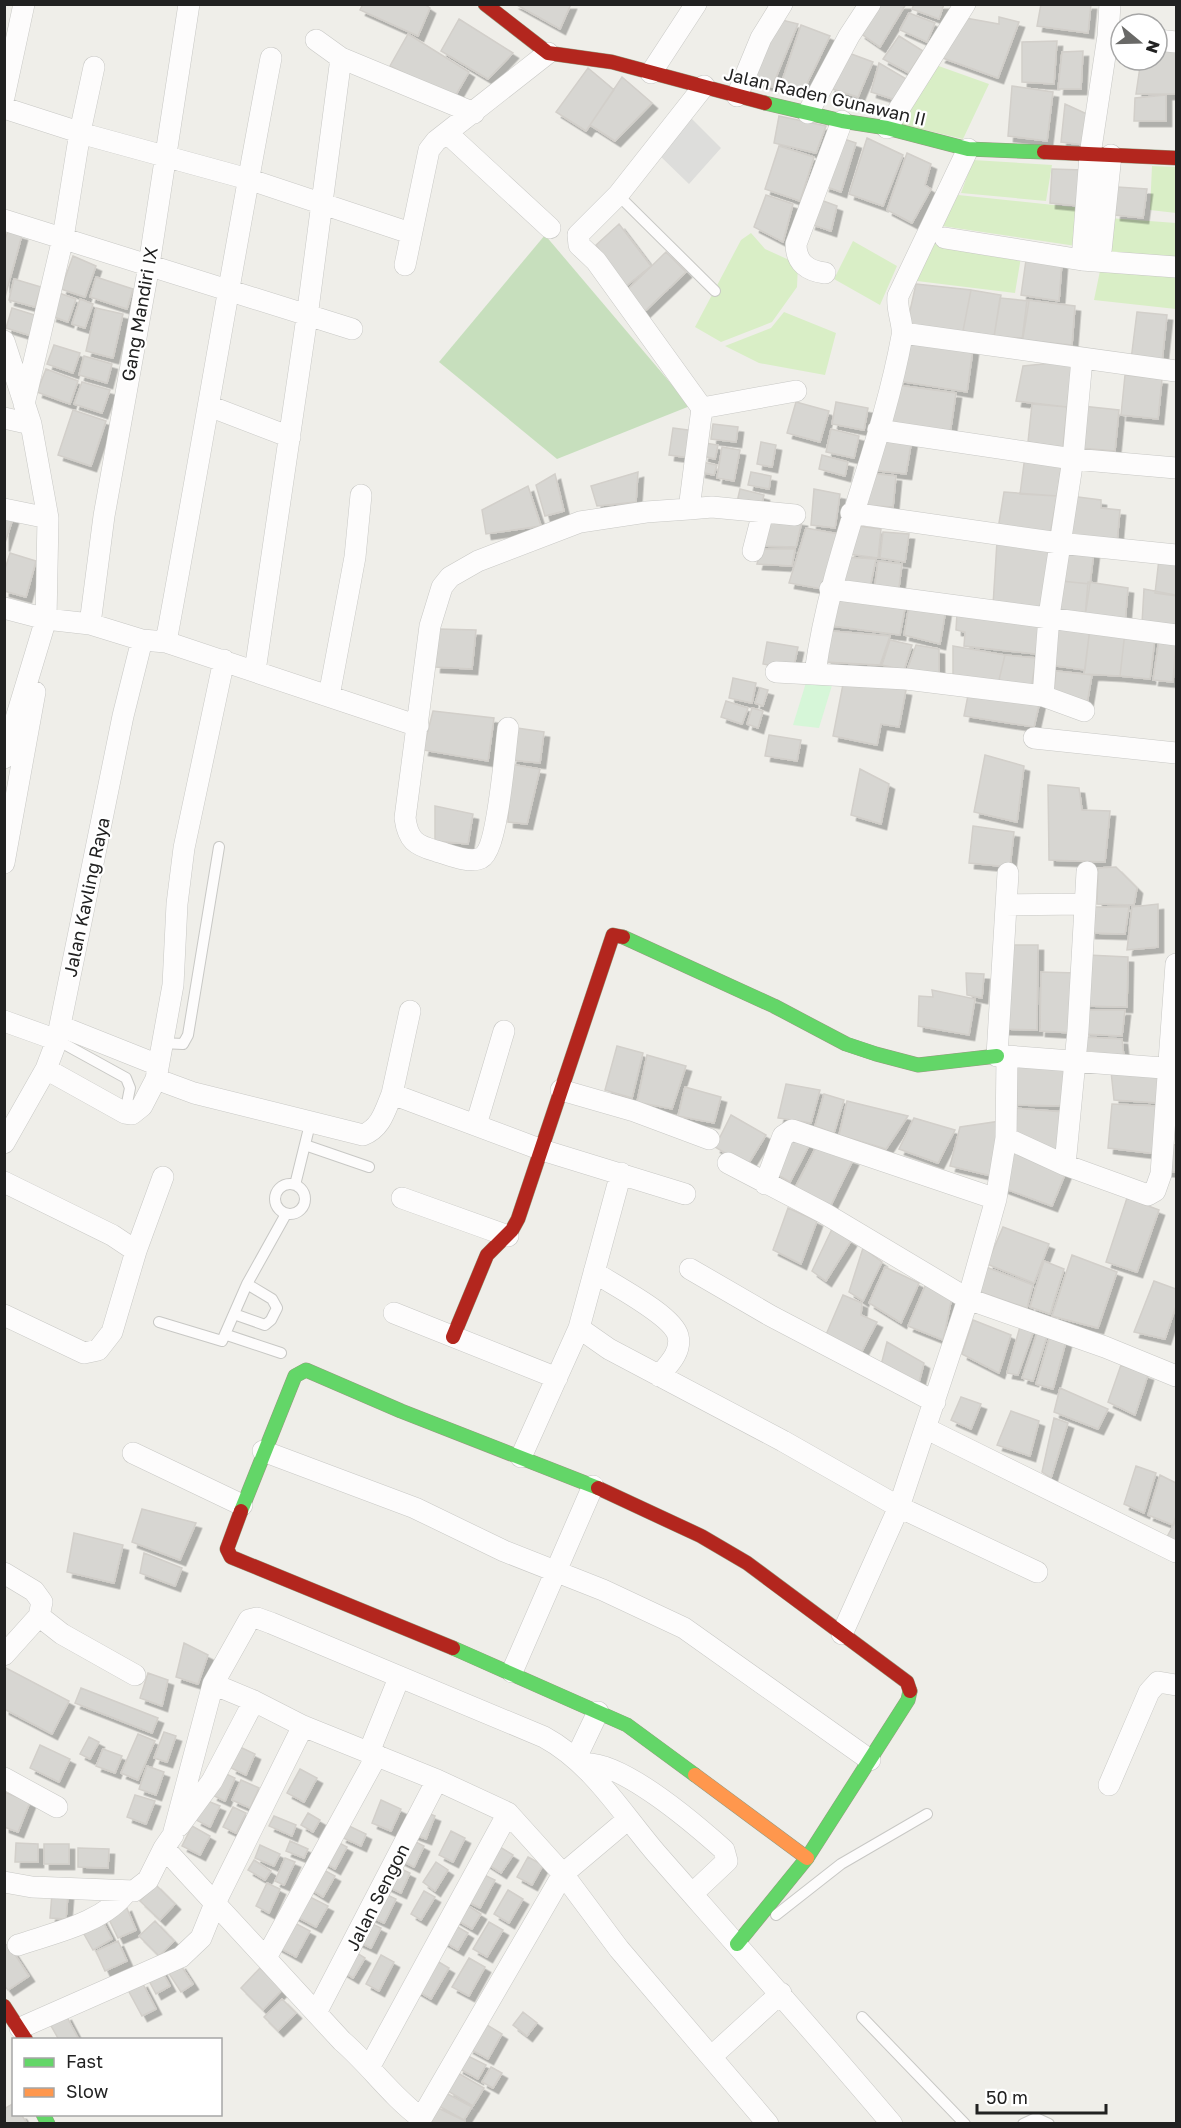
<svg xmlns="http://www.w3.org/2000/svg" width="1181" height="2128" font-family="'Golos Text',sans-serif">
  <style>
    .religious { fill: #dddddb }
    .grass { fill: #d9eec6 }
    .forest { fill: #c7dfbd }
    .park { fill: #d6f6d8 }
    .building { fill: #d7d6d2; stroke: #d2cfca; stroke-width: 1.5; filter: url(#shadow) }
    .lines { fill: none; stroke-linecap: round; stroke-linejoin: round }
    .lane-casing { stroke: #c8c8c5; stroke-width: 12 }
    .street-casing { stroke: #c8c8c5; stroke-width: 22 }
    .fast-casing { stroke: #969a7f; stroke-width: 15 }
    .slow-casing { stroke: #969a7f; stroke-width: 15 }
    .jam-casing { stroke: #969a7f; stroke-width: 15 }
    .lane { stroke: #fdfcfc; stroke-width: 10 }
    .street { stroke: #fdfcfc; stroke-width: 21 }
    .fast { stroke: #63d668; stroke-width: 14 }
    .slow { stroke: #ff974d; stroke-width: 14 }
    .jam { stroke: #b3261e; stroke-width: 14 }
    .labels { text-anchor: middle; dominant-baseline: central; stroke-width: 4.5; stroke-linejoin: round; paint-order: stroke }
    .street-label { font-size: 18px; fill: #212121; stroke: #fff }
  </style>
  <defs>
    <filter id="shadow"><feDropShadow dx="5.5" dy="5.5" stdDeviation="0" flood-color="#0004"/></filter>
  </defs>
  <rect width="100%" height="100%" fill="#efeee9"/>
  <path class="religious" d="M687,114L721,148L689,184L657,153Z"/>
  <path class="grass" d="M933,64L989,84L963,139L896,123Z
    M973,160L1052,165L1046,201L961,193Z
    M1152,166L1176,167V213L1150,210Z
    M958,195L1082,208L1076,246L942,226Z
    M1109,218L1176,223V258L1109,251Z
    M751,233L765,249L798,264L797,287L772,322L721,342L695,327L741,240Z
    M853,241L897,266L880,305L834,279Z
    M933,243L1021,257L1015,293L917,281Z
    M1101,266L1176,273V309L1094,300Z
    M784,312L836,333L825,375L759,363L725,346L771,328Z"/>
  <path class="forest" d="M545,235L690,406L557,459L439,362Z"/>
  <path class="park" d="M808,676L833,682L819,728L793,725Z"/>
  <path class="building" d="M363,4H424L430,8L418,36L360,10Z
    M515,4H571L560,29Z
    M880,4H906L880,47L860,33Z
    M914,4H944L939,19L912,9Z
    M1041,4H1091L1088,33L1037,26Z
    M909,13L935,23L927,42L900,30Z
    M999,17L1019,22L998,78L940,57L966,18L999,24Z
    M459,19L513,53L488,79L441,51Z
    M778,19L798,24L772,87L752,79Z
    M801,25L830,36L803,92L782,81Z
    M408,34L469,72L454,98L390,66Z
    M899,36L923,51L909,73L883,59Z
    M1057,41L1054,84L1022,82V42Z
    M1157,46L1176,47V94H1136L1141,60H1157Z
    M1083,51L1081,89H1058L1062,52Z
    M846,52L873,62L858,97L829,88Z
    M879,63L908,80L896,100L871,92Z
    M588,68L614,90L586,131L556,112Z
    M622,77L652,103L615,141L590,125Z
    M1012,86L1053,92L1047,141L1008,136Z
    M1166,95V121H1134L1135,98Z
    M1065,104L1089,115L1084,145L1061,142Z
    M779,116L826,126L816,153L774,143Z
    M841,138L856,143L841,192L824,186Z
    M867,138L903,155L883,206L849,194Z
    M779,146L814,157L800,201L765,189Z
    M907,153L931,164L925,185L931,189L912,223L887,210Z
    M1052,169L1083,170L1079,206L1050,203Z
    M1117,187L1147,189L1143,218L1115,215Z
    M766,195L793,204L783,242L754,227Z
    M818,199L837,206L831,231L810,224Z
    M619,224L651,266L625,287L596,245Z
    M8,231L22,235L5,297L4,242Z
    M666,252L686,272L643,313L628,289Z
    M73,256L96,266L85,297L61,289Z
    M1026,260L1062,262L1059,301L1021,295Z
    M96,277L133,289L127,309L90,297Z
    M14,279L41,287L35,307L9,300Z
    M916,284L971,290L962,336L907,324Z
    M971,290L1001,295L994,337L962,336Z
    M59,293L76,299L68,322L51,316Z
    M1000,298L1029,301L1023,338L994,337Z
    M80,299L93,304L85,328L72,324Z
    M1027,300L1075,306L1072,345L1022,340Z
    M12,308L41,317L35,337L6,328Z
    M96,308L123,314L113,358L86,351Z
    M1137,312L1167,315L1162,362L1131,360Z
    M908,341L973,349L967,392L898,381Z
    M54,345L80,353L73,373L47,364Z
    M84,356L112,364L107,383L79,375Z
    M1073,361L1067,407L1016,401L1023,366Z
    M46,369L78,381L70,404L37,392Z
    M1125,375L1162,379L1158,419L1121,415Z
    M82,382L110,390L102,413L74,404Z
    M897,385L956,393L950,434L885,427Z
    M796,402L829,411L820,442L787,433Z
    M836,402L868,408L864,430L832,424Z
    M1032,404L1067,407L1063,447L1028,442Z
    M1082,406L1119,410L1115,451L1080,448Z
    M73,410L106,421L91,466L58,455Z
    M713,424L738,427L736,442L711,439Z
    M673,428L695,431L691,458L669,455Z
    M831,429L859,436L854,458L826,452Z
    M882,436L912,439L906,474L871,470Z
    M761,442L776,445L772,467L757,464Z
    M705,443L718,445L715,459L703,456Z
    M722,447L740,450L734,481L717,478Z
    M822,455L848,462L845,476L819,469Z
    M1025,456L1062,462L1057,496L1020,494Z
    M702,462L717,465L714,475L700,472Z
    M638,472L636,502L597,506L591,486Z
    M751,472L771,476L769,489L748,485Z
    M870,473L896,476L893,507L876,506L875,513L858,510Z
    M555,474L564,511L545,516L536,485Z
    M528,486L541,526L486,534L482,510Z
    M740,489L764,495L761,507L737,502Z
    M814,489L840,494L835,528L811,525Z
    M1004,492L1057,496L1050,535L998,529Z
    M1070,496L1101,500V508L1120,510L1117,542L1063,538Z
    M4,516L13,518L4,546Z
    M766,516L802,521L796,547L758,546Z
    M858,526L881,529L878,558L848,554Z
    M806,528L839,534L822,589L789,583Z
    M883,532L909,534L905,562L880,558Z
    M997,541L1051,547L1044,609L993,605Z
    M761,549H795L792,566L757,564Z
    M1065,549L1094,551L1090,584L1061,581Z
    M10,553L36,561L26,597L4,591V572Z
    M844,557L876,559L869,592L834,586Z
    M1159,559L1176,561V596L1155,593Z
    M878,561L902,564L898,595L874,592Z
    M1061,581L1090,584L1085,617L1056,612Z
    M1088,582L1128,588L1125,623L1085,617Z
    M1144,589L1176,595V627L1142,623Z
    M834,595L906,603L900,635L825,625Z
    M909,605L946,609L940,644L904,635Z
    M957,613L1041,620L1036,654L964,646L965,632L956,630Z
    M1052,622L1090,628L1085,670L1050,665Z
    M1090,628L1125,632L1120,676L1084,674Z
    M439,629L476,630L472,669L435,667Z
    M832,631L890,636L880,665L825,662Z
    M1125,632L1155,638L1150,679L1120,676Z
    M1159,639L1176,642L1173,682L1153,680Z
    M890,640L912,645L904,670L882,665Z
    M767,642L798,647L793,670L763,664Z
    M916,645L939,649V675L906,673Z
    M953,646L1005,655L998,684L953,677Z
    M1005,655L1036,658L1031,690L998,684Z
    M1056,671L1092,675L1087,704L1054,690Z
    M733,678L756,683L752,703L729,698Z
    M844,679L906,690L899,727L881,724L877,745L833,736Z
    M760,688L768,690L763,706L755,703Z
    M969,690L1040,701L1034,727L964,716Z
    M726,701L748,708L742,724L721,717Z
    M752,708L763,711L758,728L747,724Z
    M433,711L494,718L488,761L423,750Z
    M517,728L544,732L540,763L511,760Z
    M769,735L801,740L797,761L765,756Z
    M985,755L1024,766L1017,822L974,812Z
    M510,764L540,769L527,824L508,822Z
    M860,769L889,784L881,824L851,815Z
    M1048,785L1079,788L1082,810L1110,811L1105,862L1049,860Z
    M435,806L473,814L468,844L435,841Z
    M973,826L1014,832L1010,867L969,863Z
    M1116,867L1137,888L1134,905L1097,904L1098,868Z
    M1158,904V947L1127,950L1132,907Z
    M1091,907H1129L1125,934L1090,933Z
    M1007,945H1038L1037,1030L1002,1029Z
    M1088,955L1128,957L1127,1007L1083,1006Z
    M1041,972L1077,973L1073,1033L1040,1031Z
    M966,973L984,974L982,998L967,995Z
    M932,990L975,999L969,1035L918,1026L919,996L933,997Z
    M1086,1010H1125L1122,1036L1084,1034Z
    M1083,1037L1122,1039L1124,1058L1081,1056Z
    M617,1046L643,1053L632,1098L605,1090Z
    M647,1055L686,1066L672,1109L637,1102Z
    M1012,1062L1069,1065L1067,1106L1013,1105Z
    M1111,1071L1159,1074L1158,1103L1114,1100Z
    M786,1084L820,1090L811,1123L778,1118Z
    M685,1087L721,1097L714,1123L678,1116Z
    M824,1094L844,1100L834,1133L815,1126Z
    M847,1101L908,1116L886,1149L839,1135Z
    M1112,1104L1157,1106V1154L1108,1148Z
    M1013,1108L1064,1112L1061,1152L1013,1134Z
    M731,1115L766,1135L747,1166L715,1147Z
    M914,1118L955,1130L938,1163L899,1149Z
    M1001,1121L996,1177L950,1166L960,1127Z
    M789,1137L810,1144L790,1182L773,1172Z
    M1167,1144L1176,1145V1172L1166,1171Z
    M816,1147L853,1160L830,1207L794,1190Z
    M1009,1148L1066,1172L1052,1206L1003,1188Z
    M1127,1198L1159,1210L1137,1272L1106,1262Z
    M788,1208L817,1221L801,1264L773,1250Z
    M1003,1227L1049,1244L1034,1283L987,1264Z
    M832,1229L851,1241L826,1281L812,1271Z
    M863,1248L882,1262L863,1301L849,1292Z
    M1072,1255L1117,1272L1098,1328L1052,1316Z
    M1044,1261L1064,1269L1050,1314L1030,1307Z
    M885,1267L919,1283L901,1323L869,1303Z
    M986,1267L1033,1285L1027,1308L980,1292Z
    M1154,1281L1176,1289V1306L1165,1339L1134,1332Z
    M926,1284L952,1297L943,1340L908,1326Z
    M843,1295L862,1303L861,1315L877,1322L862,1351L825,1337Z
    M973,1320L1011,1335L999,1373L962,1354Z
    M1021,1323L1034,1330L1018,1375L1007,1373Z
    M1038,1330L1048,1333L1033,1381L1022,1378Z
    M1051,1332L1067,1338L1053,1389L1036,1384Z
    M887,1342L924,1363L918,1386L880,1369Z
    M1121,1365L1148,1375L1135,1415L1108,1402Z
    M1060,1388L1108,1409L1098,1429L1054,1412Z
    M961,1397L981,1404L971,1429L951,1420Z
    M1011,1411L1039,1421L1030,1456L997,1445Z
    M1054,1418L1068,1423L1051,1478L1042,1472Z
    M1136,1466L1156,1473L1144,1513L1124,1504Z
    M1160,1475L1176,1483V1516L1173,1525L1148,1515Z
    M142,1509L196,1523L180,1560L132,1542Z
    M1176,1520V1541L1167,1537Z
    M74,1533L123,1545L114,1583L67,1572Z
    M144,1553L182,1568L175,1586L140,1573Z
    M184,1643L208,1655L198,1684L176,1677Z
    M4,1667L69,1701L52,1734L4,1709Z
    M148,1673L168,1680L162,1706L140,1698Z
    M81,1688L158,1718L152,1733L75,1703Z
    M164,1732L176,1736L167,1762L154,1758Z
    M138,1734L155,1741L138,1780L121,1773Z
    M89,1737L99,1742L90,1759L80,1754Z
    M40,1745L70,1759L59,1782L30,1768Z
    M240,1747L255,1754L246,1775L231,1768Z
    M103,1749L122,1756L115,1773L96,1766Z
    M147,1766L164,1772L156,1795L139,1789Z
    M300,1769L317,1778L304,1802L287,1793Z
    M222,1772L235,1778L225,1801L212,1795Z
    M241,1780L259,1788L250,1808L232,1800Z
    M4,1792L30,1802L18,1832L4,1827Z
    M135,1795L155,1801L146,1824L127,1817Z
    M205,1800L220,1806L210,1827L196,1820Z
    M381,1800L401,1809L391,1831L372,1823Z
    M233,1807L246,1813L236,1833L223,1827Z
    M422,1811L435,1816L426,1839L413,1834Z
    M308,1813L320,1820L313,1832L301,1825Z
    M274,1816L296,1825L292,1836L269,1826Z
    M347,1825L366,1834L361,1846L341,1837Z
    M192,1826L210,1836L200,1855L182,1846Z
    M451,1831L465,1838L453,1862L439,1855Z
    M408,1838L424,1846L414,1867L398,1859Z
    M332,1839L347,1847L335,1869L321,1861Z
    M290,1841L308,1849L304,1858L286,1851Z
    M16,1843L38,1844V1862H15Z
    M44,1844H69V1864H44Z
    M495,1844L513,1855L501,1873L484,1862Z
    M260,1845L280,1854L274,1866L255,1858Z
    M78,1848L109,1849L108,1868L78,1867Z
    M528,1857L543,1865L532,1885L517,1877Z
    M285,1858L295,1862L284,1885L275,1881Z
    M254,1860L271,1871L265,1880L248,1870Z
    M436,1862L448,1870L435,1891L423,1882Z
    M395,1866L410,1873L401,1893L386,1886Z
    M318,1867L335,1876L323,1897L307,1887Z
    M478,1872L495,1880L480,1908L464,1900Z
    M267,1883L280,1889L269,1913L256,1906Z
    M155,1884L175,1904L160,1920L140,1901Z
    M508,1890L523,1899L509,1923L494,1914Z
    M424,1891L435,1897L421,1920L411,1914Z
    M381,1892L396,1899L384,1923L369,1916Z
    M52,1893L68,1894L66,1919L50,1918Z
    M304,1894L328,1906L316,1927L293,1915Z
    M462,1902L481,1914L472,1929L453,1918Z
    M126,1906L136,1930L118,1938L107,1915Z
    M100,1916L112,1939L93,1950L80,1927Z
    M289,1920L310,1931L296,1957L276,1946Z
    M155,1921L174,1941L159,1956L139,1936Z
    M366,1921L381,1928L371,1948L356,1941Z
    M489,1922L503,1930L487,1957L473,1949Z
    M451,1923L468,1933L458,1950L441,1940Z
    M118,1941L127,1961L105,1971L96,1951Z
    M8,1944L29,1976L8,1990L4,1985V1946Z
    M352,1950L365,1958L353,1978L340,1970Z
    M381,1955L394,1962L379,1991L366,1984Z
    M432,1958L449,1968L431,1999L414,1989Z
    M469,1958L485,1967L469,1996L452,1987Z
    M180,1964L193,1984L181,1992L168,1972Z
    M260,1968L282,1990L263,2010L241,1988Z
    M161,1969L170,1986L156,1994L147,1977Z
    M142,1982L156,2009L142,2016L128,1990Z
    M282,1999L296,2013L278,2031L264,2017Z
    M523,2012L537,2023L527,2036L513,2025Z
    M66,2015L79,2040H59L50,2024Z
    M482,2022L502,2034L488,2059L468,2048Z
    M466,2055L486,2065L478,2079L458,2068Z
    M491,2067L502,2073L493,2088L482,2082Z
    M458,2073L484,2088L473,2106L448,2091Z
    M444,2092L472,2107L464,2120L437,2105Z
    M14,2103V2114H21L26,2122L23,2124H4V2109Z
    M436,2107L465,2121L464,2124H428Z"/>
  <g class="lines">
    <defs>
      <path id="lane" d="M618,195L715,291
        M57,1040L126,1078L130,1088L125,1113
        M162,1043L183,1044L188,1035L219,847
        M305,1145L369,1167
        M275 1199a15 15 0 1 1 30 0a15 15 0 1 1-30 0Z
        M295,1185L310,1124
        M234,1314L265,1325L271,1320L277,1308L272,1299L247,1284
        M159,1322L222,1341L247,1284L286,1214
        M227,1335L281,1353
        M776,1915L841,1864L927,1814
        M862,2017L965,2124
        M1023,2124L1036,2118L1049,2124"/>
      <path id="street" d="M316,40L341,58L474,113
        M1157,40L1176,42
        M651,73L696,4
        M704,86L618,195L578,235L579,245L596,261L702,408L689,509L712,507L795,515
        M737,96L761,38L782,4
        M4,97L24,4
        M4,108L91,136L248,179L410,233
        M808,113L849,36L870,4
        M887,128L965,4
        M447,133L550,228
        M4,220L352,329
        M945,238L1082,260L1176,267
        M1082,260L1090,155L1108,36L1110,4
        M1100,261L1111,155
        M405,265L429,150L436,141L548,53
        M825,273C808,271 796,263 796,244L842,121
        M903,333L1176,371
        M4,341L31,424L48,518L46,619L4,758
        M24,404L63,238L80,132L94,67
        M209,406L290,437
        M702,408L796,391
        M4,418L31,424
        M878,430L1073,459L1176,468
        M4,509L48,518
        M851,513L1059,543L1176,555
        M753,551L763,512
        M830,589L1176,635
        M4,608L46,619L90,624L142,640L166,642L418,726
        M90,624L104,516L149,265L189,4
        M166,642C202,447 234,252 271,58
        M255,671L307,317L341,58
        M776,672L906,679L1043,696L1084,711
        M815,673C831,555 881,451 902,336C904,325 896,310 898,296L968,149
        M329,696L355,557L361,495
        M1043,696L1049,616L1073,459L1082,359
        M508,728C505,750 498,849 481,858C469,864 448,854 436,851C415,845 408,840 405,818L430,626L442,587L450,577L478,561L580,522L646,512L689,509
        M1034,738L1176,753
        M4,863L35,692
        M1006,905L1085,904
        M4,1021L57,1040
        M60,1026L158,1065
        M1007,1056L1176,1069
        M46,1069L125,1113L132,1114L142,1106L156,1079L194,1093L363,1135C381,1128 385,1111 392,1094L542,1150L685,1194
        M156,1079L173,985L177,904L184,848L224,660
        M561,1090L634,1111L709,1139
        M392,1094L410,1011
        M476,1125L504,1031
        M1006,1138L1065,1165L1148,1195L1155,1191L1161,1174L1176,964
        M4,1143L46,1069L57,1040L123,716L142,640
        M728,1163L824,1213L968,1299L1105,1347L1176,1376
        M1065,1165L1078,1030L1087,872
        M4,1182L112,1235L136,1251
        M765,1184L783,1136L792,1130L996,1199
        M402,1198L508,1236
        M690,1269L771,1316L935,1402
        M594,1272C613,1285 673,1315 678,1336C682,1352 668,1365 659,1376
        M394,1313L557,1378
        M4,1315L84,1353L98,1350L112,1332L136,1251L163,1177
        M579,1328L609,1349L783,1441L899,1507L1037,1572
        M927,1429L1176,1552
        M263,1451L415,1508L504,1551L603,1590L684,1628L870,1760
        M133,1453L242,1505
        M521,1457L579,1328L621,1173
        M4,1573L34,1591L42,1602L39,1616L4,1655
        M39,1616L62,1634L135,1675
        M842,1634L899,1507L968,1299L996,1199L1006,1138L1007,1056H997L1008,873
        M512,1672L593,1486
        M213,1684L254,1701L303,1726L437,1780L508,1813L563,1874L619,1949L768,2124
        M369,1752L399,1678
        M576,1758L598,1712
        M583,1764C620,1759 696,1825 724,1850L727,1861L692,1894
        M4,1778L57,1807
        M1109,1785L1149,1692L1158,1682L1176,1685
        M179,1826L212,1781L254,1701
        M4,1882L32,1887L134,1891L148,1880L164,1848
        M18,1945C53,1933 104,1923 127,1891
        M267,1956L377,1755
        M316,2013L437,1780
        M20,2028L181,1957L201,1938L216,1901L303,1726
        M711,2057L781,1993
        M370,2066L508,1813
        M421,2118C391,2096 370,2065 342,2041L164,1848L173,1835L213,1684L249,1620L257,1618L271,1623L544,1737C592,1763 621,1812 656,1853C735,1943 814,2032 892,2124
        M418,2124L563,1874L627,1820"/>
      <path id="fast" d="M765,103L842,121L887,128L968,149L1044,152
        M623,937L774,1006L846,1044L876,1054L918,1065L997,1056
        M241,1511L295,1376L306,1370L401,1411L598,1488
        M453,1648L627,1725L695,1775
        M737,1944L807,1858L908,1700L910,1691
        M43,2114L48,2124"/>
      <path id="slow" d="M695,1775L807,1858"/>
      <path id="jam" d="M485,4L548,53L612,62L765,103
        M1044,152L1176,158
        M453,1337L487,1255L512,1230L518,1219L613,935L623,937
        M598,1488L701,1536L747,1563L907,1682L910,1691
        M241,1511L227,1549L231,1557L453,1648
        M4,2006L26,2040"/>
    </defs>
    <use href="#lane" class="lane-casing"/>
    <use href="#street" class="street-casing"/>
    <use href="#fast" class="fast-casing"/>
    <use href="#slow" class="slow-casing"/>
    <use href="#jam" class="jam-casing"/>
    <use href="#lane" class="lane"/>
    <use href="#street" class="street"/>
    <use href="#fast" class="fast"/>
    <use href="#slow" class="slow"/>
    <use href="#jam" class="jam"/>
  </g>
  <g class="labels">
    <g class="street-label">
      <text transform="translate(825 96) rotate(13)">Jalan Raden Gunawan II</text>
      <text transform="translate(139 314) rotate(-80)">Gang Mandiri IX</text>
      <text transform="translate(86 897) rotate(-78)">Jalan Kavling Raya</text>
      <text transform="translate(377 1897) rotate(-63)">Jalan Sengon</text>
    </g>
  </g>
  <rect width="1181" height="2128" fill="none" stroke="#212121" stroke-width="12"/>
  <rect x="12" y="2038" width="210" height="78" fill="#ffffff" stroke="#a6a6a6" stroke-width="1.5"/>
  <rect x="24" y="2058" width="30" height="9" fill="#63d668" stroke="#a6a6a6" stroke-width="1.5"/>
  <text x="66" y="2068" font-size="18" fill="#212121">Fast</text>
  <rect x="24" y="2088" width="30" height="9" fill="#ff974d" stroke="#a6a6a6" stroke-width="1.5"/>
  <text x="66" y="2098" font-size="18" fill="#212121">Slow</text>
  <g transform="translate(1139 42) rotate(109)"><circle r="28" fill="#ffffff" stroke="#a6a6a6" stroke-width="1.5"/>
  <path d="M0-4.5L10 22L0 15L-10 22Z" fill="#696967"/>
  <text y="-9" font-size="16" font-weight="bold" text-anchor="middle" fill="#212121">N</text>
  </g>
  <path d="M977 2104v9h129v-9" fill="none" stroke="#212121" stroke-width="3"/>
  <text x="986" y="2104" font-size="18" fill="#212121" stroke="#ffffff" stroke-width="4.5" paint-order="stroke">50 m</text>
</svg>
